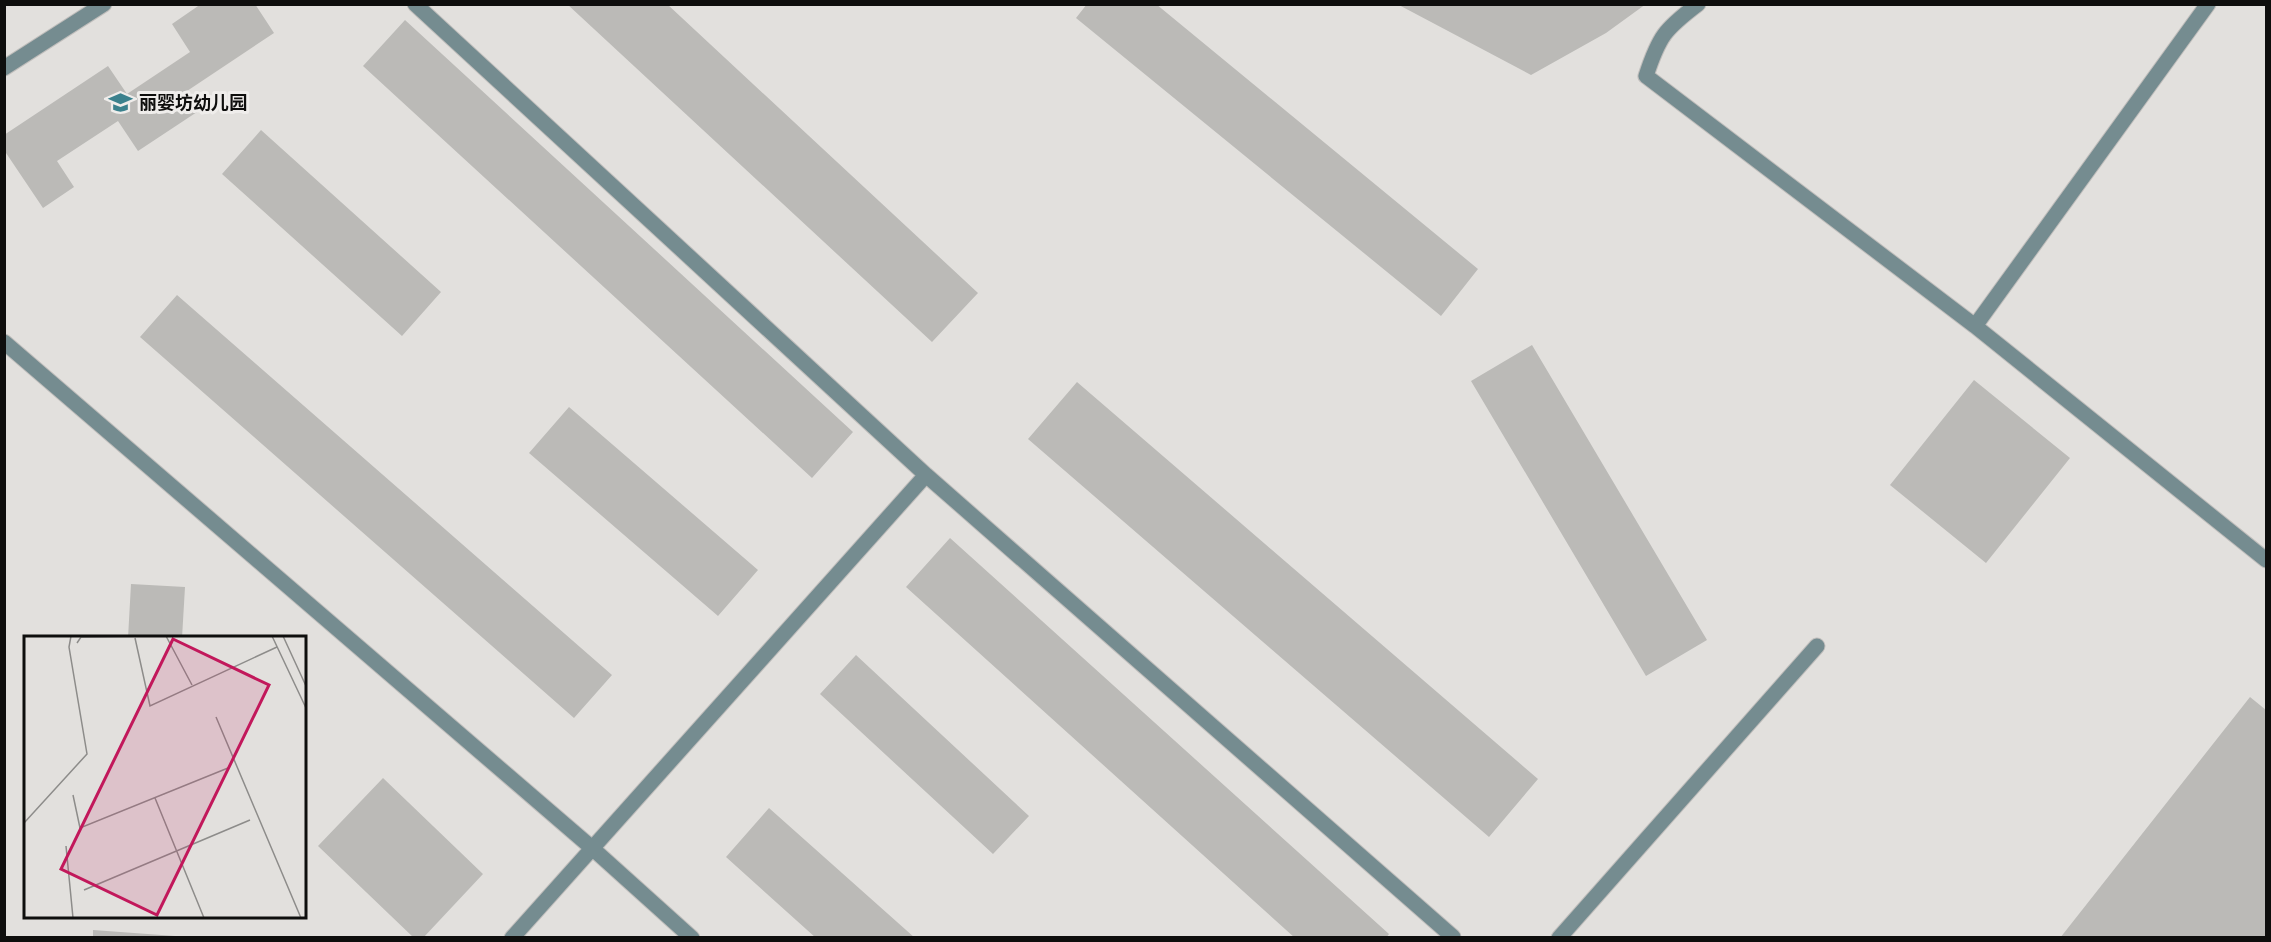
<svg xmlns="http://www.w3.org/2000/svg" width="2271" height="942" font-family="Montserrat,'Noto Sans SC',sans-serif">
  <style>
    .building { fill: #bbbab7 }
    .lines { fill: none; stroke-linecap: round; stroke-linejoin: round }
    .lane-casing { stroke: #c0bebc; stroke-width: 17 }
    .street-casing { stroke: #c0bebc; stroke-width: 17 }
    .lane { stroke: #758c90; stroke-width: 15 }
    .street { stroke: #758c90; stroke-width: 15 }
    .labels { text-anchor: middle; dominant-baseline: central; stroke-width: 6; stroke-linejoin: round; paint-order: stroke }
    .poi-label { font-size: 18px; font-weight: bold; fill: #0e0e0d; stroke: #efedeb; text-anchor: start }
    .inset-road { fill: none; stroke: #8d8c8a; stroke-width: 1.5 }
    .view { fill: #c2185b; fill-opacity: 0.15; stroke: #c2185b; stroke-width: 3 }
    .inset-edge { fill: none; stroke: #0e0e0d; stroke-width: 3 }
  </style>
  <rect width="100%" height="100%" fill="#e2e0dd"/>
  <path class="building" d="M201,4H255L274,33L184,93L197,112L138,151L118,121L57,161L74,187L43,208L4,150V135L108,66L127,94L190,52L172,24Z
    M567,4H667L978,293L932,342Z
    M1087,4H1156L1478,269L1441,316L1076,18Z
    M1397,4H1646L1606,33L1531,75Z
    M405,20L853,432L812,478L363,66Z
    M261,130L441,292L402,336L222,174Z
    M177,295L612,675L574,718L140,337Z
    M1532,345L1707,640L1646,676L1471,381Z
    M1974,380L2070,458L1986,563L1890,485Z
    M1077,382L1538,779L1489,837L1028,439Z
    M569,407L758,570L718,616L529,453Z
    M950,538L1389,934L1386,938H1295L906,587Z
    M131,584L185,587L182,638H128Z
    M856,655L1029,816L993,854L820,694Z
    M2250,697L2266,710V938H2060Z
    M383,778L483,874L423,938H414L318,846Z
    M769,808L915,938H816L726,857Z
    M93,930L175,936V938H93Z"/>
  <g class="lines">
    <defs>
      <path id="lane" d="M1698,4C1665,29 1659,36 1646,76L1975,326L2266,560
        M1975,326L2208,4"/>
      <path id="street" d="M415,4L926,475L1453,937
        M4,68L104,4
        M4,342L592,848L692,938
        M512,938L926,475
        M1559,938L1817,646"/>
    </defs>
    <use href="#lane" class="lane-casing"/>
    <use href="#street" class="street-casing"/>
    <use href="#lane" class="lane"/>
    <use href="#street" class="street"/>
  </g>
  <defs>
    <symbol id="school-bare" viewBox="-9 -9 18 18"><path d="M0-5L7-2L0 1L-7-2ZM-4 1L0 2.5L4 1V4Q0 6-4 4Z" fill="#3b818d" stroke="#efedeb" stroke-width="2.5" paint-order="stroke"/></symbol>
  </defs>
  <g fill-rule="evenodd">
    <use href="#school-bare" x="104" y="86" width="33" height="33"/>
  </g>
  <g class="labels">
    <g class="poi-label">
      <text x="139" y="103">丽婴坊幼儿园</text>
    </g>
  </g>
  <g transform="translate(24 636)">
    <rect width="282" height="282" fill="#e2e0dd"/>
    <path class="inset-road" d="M142,0L168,49M248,0L282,72M259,0L282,50M111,2L126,70L253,11M53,7L57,1L129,0M192,81L277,282M49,159L56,192L204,132M131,162L180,282M0,187L63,118L45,11L47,0M42,210L49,282M60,254L226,184"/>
    <path class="view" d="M149,3L245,49L133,279L37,233Z"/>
    <rect width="282" height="282" class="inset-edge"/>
  </g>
  <rect width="2271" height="942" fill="none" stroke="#0e0e0d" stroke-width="12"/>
</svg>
